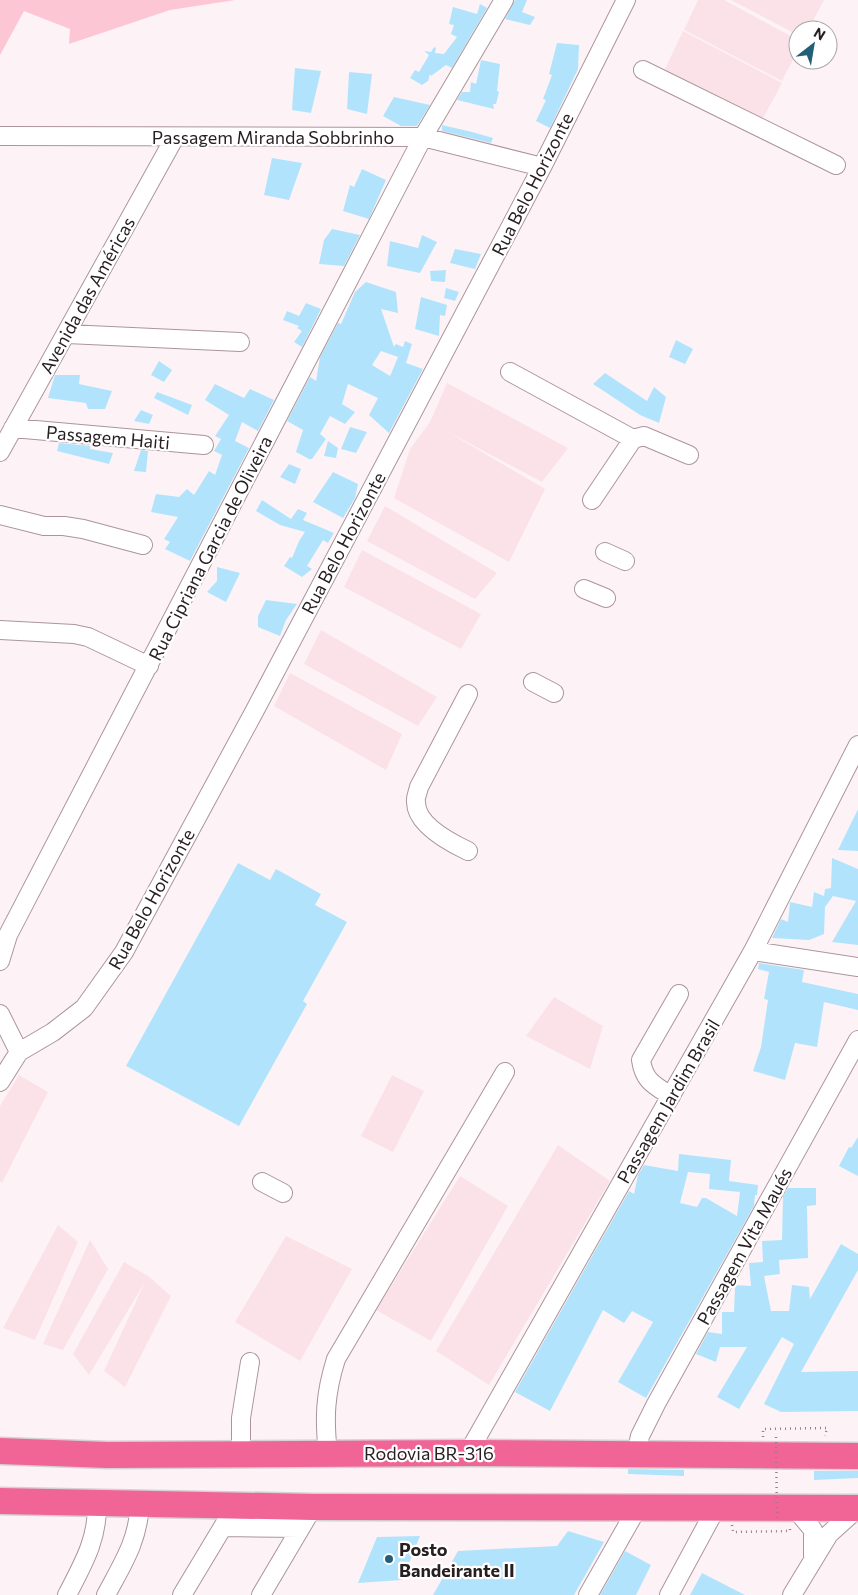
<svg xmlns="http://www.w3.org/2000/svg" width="858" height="1595" font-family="Commissioner,sans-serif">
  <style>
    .built { fill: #fbe1e8 }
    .green { fill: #fcc6d4 }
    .building { fill: #b1e4fc; fill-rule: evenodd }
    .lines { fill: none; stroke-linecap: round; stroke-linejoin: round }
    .minor-casing { stroke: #ab959b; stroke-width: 20 }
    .highway-casing { stroke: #d4d2d2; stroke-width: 29 }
    .path { stroke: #8d8486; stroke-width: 2.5; stroke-dasharray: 1 4; stroke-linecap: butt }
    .minor { stroke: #fff; stroke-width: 18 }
    .highway { stroke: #f06496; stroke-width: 26 }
    .path-bridge { stroke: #8d8486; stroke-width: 2.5; stroke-dasharray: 1 4; stroke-linecap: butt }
    .poi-dot { fill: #235f77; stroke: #fff; stroke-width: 2 }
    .labels { text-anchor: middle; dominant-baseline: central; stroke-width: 4.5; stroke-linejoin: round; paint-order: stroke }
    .street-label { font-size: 18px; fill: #271e20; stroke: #fff }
    .poi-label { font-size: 18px; font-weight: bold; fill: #271e20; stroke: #fff; text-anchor: start }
  </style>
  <rect width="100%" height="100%" fill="#fdf3f6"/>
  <path class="built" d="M698,0H724L798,40V50L782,81L684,30Z
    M731,0H824L808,30H798V35Z
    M683,31L782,83L761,122L664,71Z
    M447,383L568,448L542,482L448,432L545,489L509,562L394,498L410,449L430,422Z
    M385,506L497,573L475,599L367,541Z
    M362,550L481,614L461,649L344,587Z
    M321,630L437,697L418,726L304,664Z
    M290,673L402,734L386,770L274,706Z
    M554,997L603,1026L590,1069L526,1036Z
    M19,1075L48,1092L2,1183L0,1181V1106Z
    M392,1075L424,1091L393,1152L361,1136Z
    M558,1145L610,1181L489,1385L436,1351Z
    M460,1176L508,1206L431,1341L376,1310Z
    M58,1225L78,1242L35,1340L3,1328Z
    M286,1236L352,1269L300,1361L235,1322Z
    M90,1240L108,1269L63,1350L43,1344Z
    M124,1262L148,1276L171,1296L125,1387L104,1371L145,1282L89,1375L73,1354Z"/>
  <path class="green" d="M0,0H235L170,10L69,44L70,29L24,11L0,55Z"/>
  <path class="building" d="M515,0H527L522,12L535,17L530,25L505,19Z
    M480,4L487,8L452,68L446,65L431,76L430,74L428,81L422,85L410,78L415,70L419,72L429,55L424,51L431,52L434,47L436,48L435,53L444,54L457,37L451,34L454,25L449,24L453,7L477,14Z
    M557,43L579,45L578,69L550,128L536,121L546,100L543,99L552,75L549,74Z
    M481,60L500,64L497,91L499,92L496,104H493L494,109L457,100L462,92H470L471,82L476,84Z
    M295,68L321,71L311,113L292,110Z
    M349,72L372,74L367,114L347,109Z
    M394,97L430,105L417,126H401L383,116Z
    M442,125L472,132L493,138L491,143L442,131Z
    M272,158L302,163L289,200L264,195Z
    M362,169L386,180L369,219L343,211L350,185L354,187Z
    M332,229L360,235L344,266L319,264L324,240Z
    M422,235L437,242L420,273L387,266L390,241L418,248Z
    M455,249L481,254L475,269L450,263Z
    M446,270L445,282L431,281L430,271Z
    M366,282L396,292L398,313L381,309L394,347L396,344L403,347L405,341L412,344L406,363L423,369L389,433L369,415L378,398L348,384L342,404L355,412L345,424L330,416L320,434L326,439L312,459H309L296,452L303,430L287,421L310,377L316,381L320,357L338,323L341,324L355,292ZM381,351L398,357L390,376L372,365Z
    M446,288L459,292L455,301L444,298Z
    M421,297L447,305L445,316L440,315L439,336L415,329Z
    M306,303L321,309L302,347L294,342L302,331L297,328L299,326L283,320L287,311L299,316Z
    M676,340L693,349L685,364L669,357Z
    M159,361L172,370L164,382L151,375Z
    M605,373L647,401L654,387L666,397L659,423L640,415L593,384Z
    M55,375H80L79,384L112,391L105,409H88L86,403L48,398Z
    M215,384L244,398L250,389L274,400L258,431L242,422L235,441L249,448L190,561L165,549L170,542L164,539L178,517L151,512L156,494L179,497L187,489L194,495L209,471L215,475L222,455L214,451L221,439L215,436L229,415L205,400Z
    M157,392L192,405L188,415L154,398Z
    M141,410L153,415L149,424L134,421Z
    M350,427L367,432L356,453L341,449Z
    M328,441L338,448L336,458L324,456Z
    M59,443L90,446V449L113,453L109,464L57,451Z
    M141,450L148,451L146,472L134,471Z
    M289,464L301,469L295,484L280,477Z
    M333,472L358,484L355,498L343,518L313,502Z
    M262,500L291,519L298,509L307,513L303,520L334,533L328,543L323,540L307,566L312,569L302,577L284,566L290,557L292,558L299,541L305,532L280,525L256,511Z
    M217,567L240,573L226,602L207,592L217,581Z
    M266,600L297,604L286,620L280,636L258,627V616Z
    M858,809V851L838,850Z
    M832,858L858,869V945L832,942L856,901L833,896L825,907L824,934L809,940L772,938L781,919L788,922L790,902L812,907L814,892L824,896L825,889L831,888Z
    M238,863L270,880L276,869L321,894L315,905L347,922L303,1001L307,1004L239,1126L126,1066Z
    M759,963L804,970L802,982L858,994V1010L824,1002L817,1047L795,1043L785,1080L753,1071L761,1047L768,1000L764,999L769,972L758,969Z
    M858,1137V1176L839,1166L849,1147L851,1148Z
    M679,1154L731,1160L729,1181L758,1185L757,1195H755L754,1206L646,1398L618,1382L653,1322L632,1311L624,1323L603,1310L550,1411L515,1392L629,1191L634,1194L638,1175L644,1165L678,1171ZM688,1172L710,1174L709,1189L740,1192L737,1216L706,1198H702L697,1207L680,1203Z
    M788,1188H816V1205L807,1206L808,1258L779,1260L780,1274L764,1276L771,1311H789L792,1285L809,1287L810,1299L841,1244L858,1254V1270L801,1372L858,1371V1411L781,1412L764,1404L794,1344L782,1337L739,1409L717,1397L747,1347H720L716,1362L696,1354L708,1332L722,1334V1312H734L735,1285L751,1286L749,1263L763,1262L762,1241L782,1240L783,1196Z
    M628,1469L684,1470V1476L628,1474Z
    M814,1471H858V1478L814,1480Z
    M568,1531L604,1542L574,1595H433L458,1551L557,1546Z
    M420,1536L402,1580L358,1583L377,1537Z
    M625,1551L651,1565L636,1595H600Z
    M702,1573L745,1595H690Z"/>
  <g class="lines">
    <defs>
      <path id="minor" d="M643,70L836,165
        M0,136L423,137L542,167
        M67,334L240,342
        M510,372L633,439
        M13,428L204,445
        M0,452L175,137
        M592,500L633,439L644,436L689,455
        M0,515L44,526H64L83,529L143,545
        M605,552L625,561
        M584,589L606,598
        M0,630L74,634L88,637L149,666
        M533,682L554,693
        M468,694L419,787C418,792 415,798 416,802C416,825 451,843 468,851
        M753,951L858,967
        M0,961L8,935L423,137L504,0
        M0,1014L19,1052
        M19,1052L53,1032L84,1008L124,952L254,712L542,167L626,0
        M0,1082L19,1052
        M671,1096C654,1085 644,1081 641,1060L679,994
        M262,1182L283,1193
        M468,1453L753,951L858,745
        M241,1454V1418L250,1362
        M328,1454C324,1418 325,1394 336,1359L505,1072
        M636,1454L640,1436L656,1404L858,1040
        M794,1507L813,1530V1556
        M224,1527L300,1528
        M67,1595C83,1564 98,1539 97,1503
        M106,1595C123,1563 138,1541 140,1504
        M182,1595L236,1505
        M261,1595L313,1507
        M588,1595L638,1507
        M669,1595L716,1508
        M792,1595L829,1534L858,1508"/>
      <path id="highway" d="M0,1451L107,1455L468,1453L858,1456
        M0,1501L313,1507L858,1508"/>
    </defs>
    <use href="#minor" class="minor-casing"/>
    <use href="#highway" class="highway-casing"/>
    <path class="path" d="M763,1437V1429L827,1428L825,1436
      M732,1525L733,1532L790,1531V1526"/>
    <use href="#minor" class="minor"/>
    <use href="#highway" class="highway"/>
    <path class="path-bridge" d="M776,1437L777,1520"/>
  </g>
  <circle class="poi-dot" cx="389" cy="1559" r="5"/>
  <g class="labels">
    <g class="street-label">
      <text x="273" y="137">Passagem Miranda Sobbrinho</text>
      <text transform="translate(532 184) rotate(-63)">Rua Belo Horizonte</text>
      <text transform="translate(87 295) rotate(-61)">Avenida das Américas</text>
      <text transform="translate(108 437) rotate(5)">Passagem Haiti</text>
      <text transform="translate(343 543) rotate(-62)">Rua Belo Horizonte</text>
      <text transform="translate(210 548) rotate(-63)">Rua Cipriana Garcia de Oliveira</text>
      <text transform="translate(151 899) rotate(-61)">Rua Belo Horizonte</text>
      <text transform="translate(668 1101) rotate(-60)">Passagem Jardim Brasil</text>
      <text transform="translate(744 1246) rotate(-61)">Passagem Vita Maués</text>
      <text x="429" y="1453">Rodovia BR-316</text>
    </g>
    <g class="poi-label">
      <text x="399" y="1549">Posto<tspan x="399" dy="21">Bandeirante II</tspan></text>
    </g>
  </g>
  <g transform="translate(813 45) rotate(31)"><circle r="24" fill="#ffffff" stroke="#a9a5a6"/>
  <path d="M0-4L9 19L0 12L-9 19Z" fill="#235f77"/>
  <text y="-8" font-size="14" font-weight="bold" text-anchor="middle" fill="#271e20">N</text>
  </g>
</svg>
